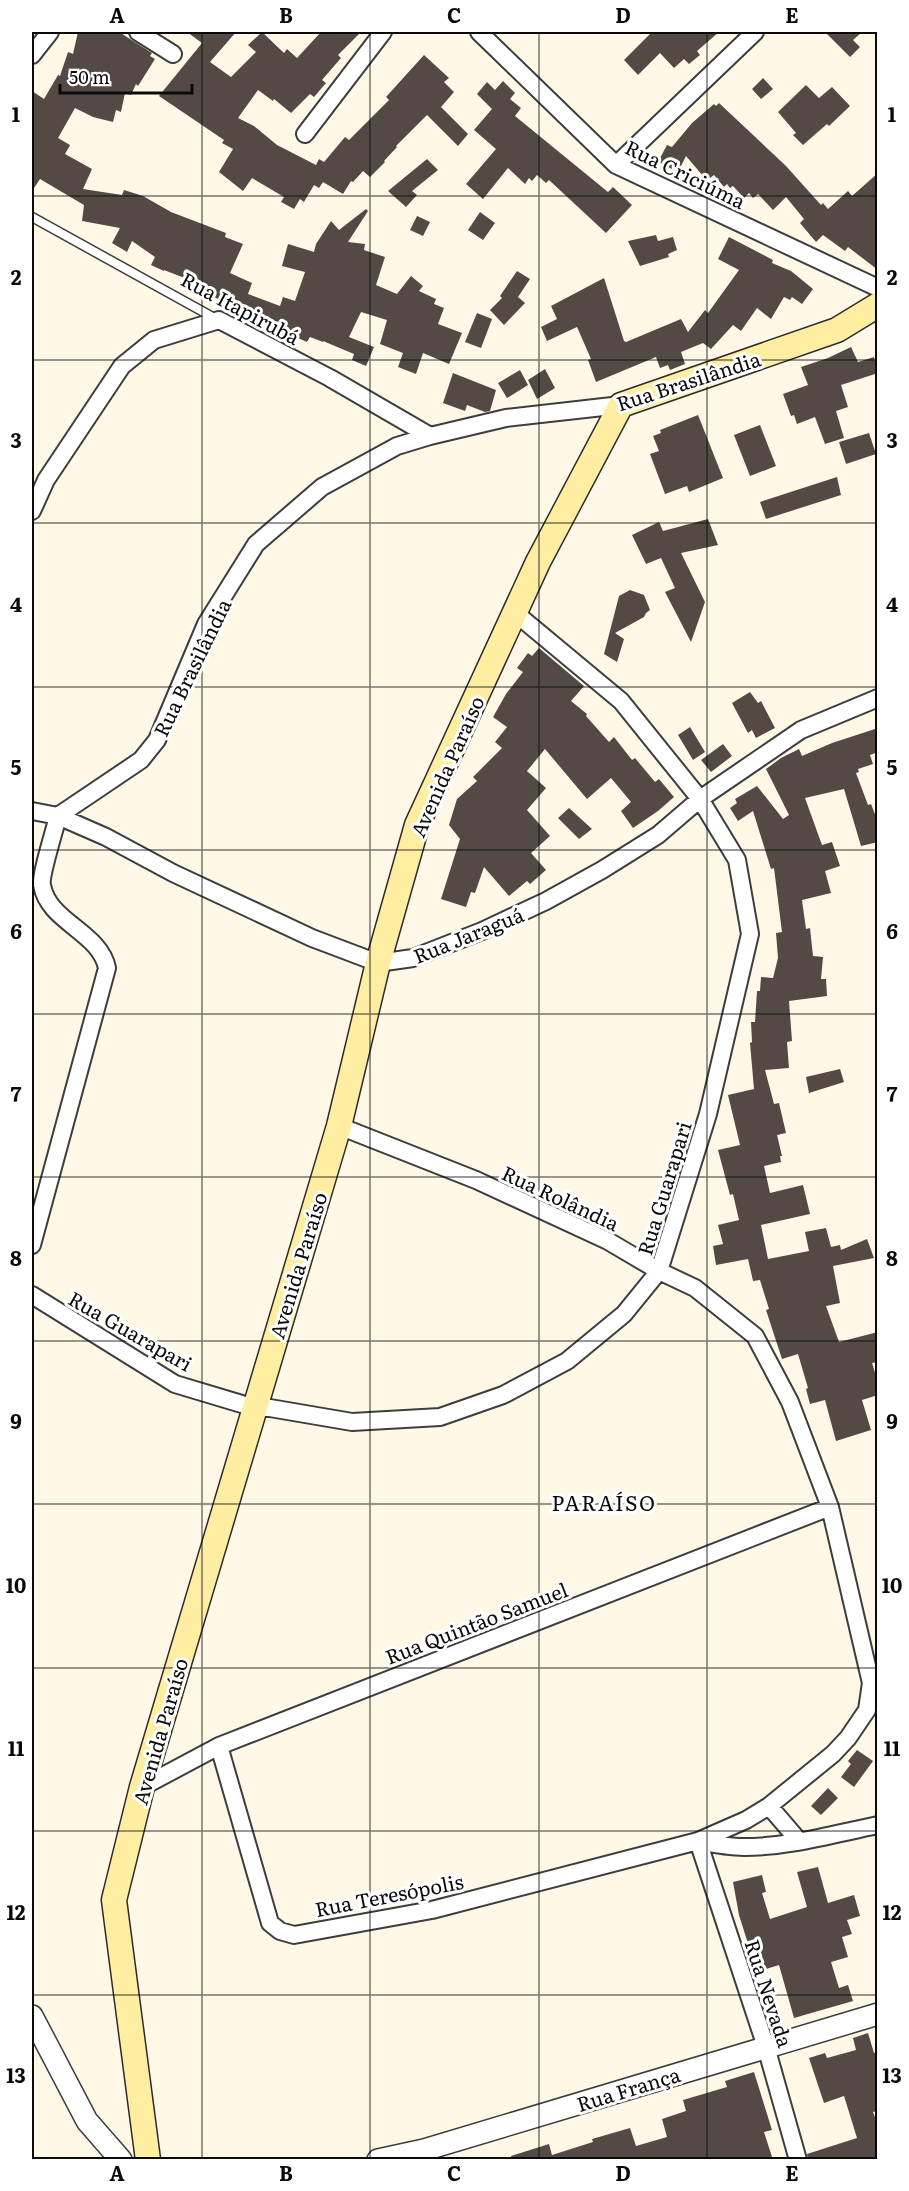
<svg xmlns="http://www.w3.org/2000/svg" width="909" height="2191" font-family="Literata,serif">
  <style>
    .building { fill: #534a46 }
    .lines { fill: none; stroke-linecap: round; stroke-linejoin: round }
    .service-casing { stroke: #3d3d3d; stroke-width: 11 }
    .minor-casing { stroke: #3d3d3d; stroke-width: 20 }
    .tertiary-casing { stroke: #3d3d3d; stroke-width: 24 }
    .secondary-casing { stroke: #2c2c2c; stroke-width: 27 }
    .service { stroke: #fff; stroke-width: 8 }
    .minor { stroke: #fff; stroke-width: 16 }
    .tertiary { stroke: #fff; stroke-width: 21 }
    .secondary { stroke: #ffeea2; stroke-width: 24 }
    .grid { fill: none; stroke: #0a0a0a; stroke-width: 1.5; stroke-opacity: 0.55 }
    .labels { text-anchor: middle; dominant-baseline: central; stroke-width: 6; stroke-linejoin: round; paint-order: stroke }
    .street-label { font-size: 20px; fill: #0a0a0a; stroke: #fff }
    .neighbourhood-label { font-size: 21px; letter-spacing: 1.5px; fill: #0a0a0a; stroke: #fff }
    .neatline { fill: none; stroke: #0a0a0a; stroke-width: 2 }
    .grid-label { font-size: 20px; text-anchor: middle; font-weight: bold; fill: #0a0a0a }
  </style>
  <rect width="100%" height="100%" fill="#fff8e7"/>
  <path class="building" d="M78,32H102L116,34L119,32L152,53L150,56L155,59L138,86L136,84L131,95L125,93L121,112L116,110L113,122L93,117L75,108L58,138L70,145L65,154L92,169L83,189L122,195L124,190L143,196L171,212L226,233L225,237L243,244L230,273L252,283L248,294L280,306L283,297L295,301L305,272L282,266L288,244L314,252L316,244L331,221L339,230L366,209L368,211L348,242L365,244L364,250L385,257L376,285L397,294L411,276L423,286L419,291L436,299L434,304L444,308L438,324L462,333L449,364L423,353L416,374L398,367L403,353L380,344L387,320L361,312L349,337L374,347L366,366L352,360L354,354L323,341V342L310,337L307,342L263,323L203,291L205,286L164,270V271L151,265L155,257L132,241L127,252L112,243L120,228L82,221L84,205L40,179L32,191V91L44,99L58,75L60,76L68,52L73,54Z
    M187,32H236L210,62L231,77L256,52L248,45L262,32L284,53L287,49L297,58L321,32H361L338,55L341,58L322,80L326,83L314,97L310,94L291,113L274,99L273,101L258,90L238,118L254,126L277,145L316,165L319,159L324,162L345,137L349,140L389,100L386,97L424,55L449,78L444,82L454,92L441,107L468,134L458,146L427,115L396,146L397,147L384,161L385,162L370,177L363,171L353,182L351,181L343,194L323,182L319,188L314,185L304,202L300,199L294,209L281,202L284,197L252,178L243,191L219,172L233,149L222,143L224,140L159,96L202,43Z
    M652,32H719L697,51L700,55L689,64L684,59L674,68L660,53L638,75L624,60Z
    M825,32H862L853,40L860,47L850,57Z
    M763,78L773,89L761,99L752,89Z
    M503,81L515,93L510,99L521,108L515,116L608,192L613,187L632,205L606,233L549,180L546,183L537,175L532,181L529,178L525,184L508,168L483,199L466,184L496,149L474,130L492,109L477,94L487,82L495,90Z
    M806,85L819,98L832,87L850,106L829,126L827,124L803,145L793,135L796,133L778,112Z
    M719,103L786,166L821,205L823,203L828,209L848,191L852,196L878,173V270L848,247L845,251L823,235L816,242L800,223L804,219L786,197L773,210L758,194L753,198L749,193L744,198L733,186L730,188L727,184L724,187L714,175L710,178L706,173L703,176L686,156L678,172L658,162L667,145L672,147L692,123L714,104L716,106Z
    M427,159L438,170L412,191L417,195L406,207L388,191Z
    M480,212L495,223L483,240L468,230Z
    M417,216L430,222L423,236L410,230Z
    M656,235L658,241L673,237L677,250L668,254L669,257L640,266L628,241Z
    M729,237L773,260L772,263L791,271L813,289L802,304L792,297L790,300L784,297L771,319L757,308L741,331L733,325L711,349L703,343L681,352L685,364L670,370L668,365L660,368L656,357L596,382L588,360L591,359L577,327L547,341L541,327L557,319L551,306L604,278L624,341L626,342L681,319L688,332L705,310L708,313L739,270L718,259Z
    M517,271L530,279L518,297L525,303L504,325L490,310L502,298L500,296Z
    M477,313L492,319L481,348L465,342Z
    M851,347L858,362L874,357L878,373L841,385L848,407L836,411L844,438L825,444L815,417L797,424L794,415L791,416L783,394L808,385L801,367L828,358Z
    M545,369L555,388L537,399L528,380Z
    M520,370L528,385L507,398L498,383Z
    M453,373L496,390L490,411L485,412L467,405L465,411L443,403Z
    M698,415L723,478L689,492L687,486L665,494L650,454L659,451L653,436L661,433L660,430Z
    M760,425L776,466L750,476L734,435Z
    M869,433L876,454L846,464L839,442Z
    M837,477L841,495L766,519L760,502Z
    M708,519L718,545L681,553L705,602L691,642L665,592L675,588L661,558L646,564L632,535L659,522L663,531Z
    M630,590L644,595L650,610L646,613L644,617L615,633L624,639L617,662L604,654L619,596Z
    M539,648L584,686L571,701L587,714L586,716L609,742L614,737L632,760L635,758L655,782L659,779L674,797L658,811L633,828L621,811L631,802L611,778L587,799L545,749L527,771L546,788L527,810L550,836L531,853L546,870L530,884L527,881L509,896L484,867L475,893L471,892L466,907L441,899L460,839L449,825L457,799L477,781L473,777L502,748L495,742L507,727L493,717L506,694L523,672L517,668L528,653L532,656Z
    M750,692L758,703L761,701L775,728L756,738L752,730L748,733L732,703Z
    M690,727L705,752L693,760L678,735Z
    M878,728V752L870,755L873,764L858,769L859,772L856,773L868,805L871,804L878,822V842L861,846L844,789L805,798L822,845L832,842L840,866L825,871L831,893L802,900L806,929L810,928L813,956L823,957L821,979H826L827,996L789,1001L792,1041L787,1042L789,1068L765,1070L774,1104L779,1103L786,1133L777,1135L782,1156H780L781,1162L764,1166L770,1193L803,1185L810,1214L761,1225L768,1259L809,1251L805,1232L826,1228L831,1247L840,1245L841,1250L867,1239L874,1258L833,1266L840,1303L826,1306L839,1342L878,1332V1362L872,1363L878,1382V1395L862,1400L871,1430L836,1441L825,1400L810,1404L806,1389L808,1388L798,1354L782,1359L766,1310L769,1309L760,1280L753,1281L748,1259L716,1265L713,1246L723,1244L718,1225L739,1220L733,1194L730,1195L718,1150L740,1145L728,1095L754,1089L750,1043L752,1042L751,1022H755L757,991H760L761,977L773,978L778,958L776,933L782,932L774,868L771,869L753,811L738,821L730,808L737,803L735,799L757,786L783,819L789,815L766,769L781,758L799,749L802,756L832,743Z
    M723,744L732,756L711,772L701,760Z
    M569,808L592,829L579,839L558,818Z
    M840,1069L844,1082L809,1093L806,1077Z
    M857,1750L873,1761L854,1787L841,1777L851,1764L848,1761Z
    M828,1788L838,1798L821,1815L811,1806Z
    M818,1867L828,1903L854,1895L860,1916L847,1920L852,1934L842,1937L848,1957L831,1962L839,1988L848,1985L853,2001L794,2018L779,1965L753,1973L745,1951L750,1950L739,1915L733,1882L762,1875L766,1892L762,1893L770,1919L807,1907L797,1872Z
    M868,2033L874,2053L878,2052V2111L873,2112L878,2125V2160H808L807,2154L857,2138L844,2096L824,2103L809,2058L825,2053L827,2058L856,2050L853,2038Z
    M754,2072L772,2130L764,2132L773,2160H512L511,2156L549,2144L552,2155L593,2142L592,2139L630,2128L636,2146L667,2137L662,2119L686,2111L683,2100L727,2087L725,2081Z"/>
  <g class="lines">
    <defs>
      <path id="service" d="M32,217L218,320"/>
      <path id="minor" d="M138,32L173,54
        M479,32L616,165L878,288
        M32,55L50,32
        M305,134L383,32
        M616,165L755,32
        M32,511L46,480L122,366L154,340L219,320L330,378L430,436
        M32,811L58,816L106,837L173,873L312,938L378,963L413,958L482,931L546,901L602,870L658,835L700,799L801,730L878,698
        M32,1245L107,968C100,932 48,922 42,885C40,876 55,829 58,816L141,760L157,740L206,624L256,544L322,487L397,446L430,436L506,418L621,405
        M32,1295L175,1384L255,1408H270L352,1422L440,1417L503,1395L567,1361L624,1314L659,1271L708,1114L750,934L737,860L700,799L621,701L514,612
        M219,1746L270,1923L280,1931L294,1935L432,1910L698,1841L746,1820L769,1806L833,1754L848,1738L867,1710L871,1683L830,1507L790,1402L755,1336L695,1288L659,1271L608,1241L476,1180L339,1126
        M142,1787L219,1746L830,1507
        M769,1806L799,1841
        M798,2160L766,2047L698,1841C713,1844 728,1847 744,1847C789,1847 834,1834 878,1825"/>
      <path id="tertiary" d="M32,2016L87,2121L121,2160
        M378,2160L424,2150L878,2014"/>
      <path id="secondary" d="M148,2160L114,1900L142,1787L339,1126L378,963L417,825L538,562L621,405L837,330L878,305"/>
    </defs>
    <use href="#service" class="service-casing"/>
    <use href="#minor" class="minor-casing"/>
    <use href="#tertiary" class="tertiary-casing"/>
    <use href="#secondary" class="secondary-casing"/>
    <use href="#service" class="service"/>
    <use href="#minor" class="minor"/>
    <use href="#tertiary" class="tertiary"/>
    <use href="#secondary" class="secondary"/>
  </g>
  <path class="grid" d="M202,32V2160M370,32V2160M539,32V2160M707,32V2160M32,196H878M32,360H878M32,523H878M32,687H878M32,850H878M32,1014H878M32,1177H878M32,1341H878M32,1504H878M32,1668H878M32,1831H878M32,1995H878"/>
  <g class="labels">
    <g class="street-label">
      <text transform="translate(686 173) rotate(26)">Rua Criciúma</text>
      <text transform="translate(241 307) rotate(28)">Rua Itapirubá</text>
      <text transform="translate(688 380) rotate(-18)">Rua Brasilândia</text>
      <text transform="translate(191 667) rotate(-64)">Rua Brasilândia</text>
      <text transform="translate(446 766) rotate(-66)">Avenida Paraíso</text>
      <text transform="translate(468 934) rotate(-22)">Rua Jaraguá</text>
      <text transform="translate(663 1188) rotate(-73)">Rua Guarapari</text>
      <text transform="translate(561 1197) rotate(25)">Rua Rolândia</text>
      <text transform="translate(297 1265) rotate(-73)">Avenida Paraíso</text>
      <text transform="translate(131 1330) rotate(30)">Rua Guarapari</text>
      <text transform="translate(476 1622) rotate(-21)">Rua Quintão Samuel</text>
      <text transform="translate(159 1731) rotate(-74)">Avenida Paraíso</text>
      <text transform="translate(389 1894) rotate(-11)">Rua Teresópolis</text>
      <text transform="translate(770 1993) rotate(72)">Rua Nevada</text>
      <text transform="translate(628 2088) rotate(-17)">Rua França</text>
    </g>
    <g class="neighbourhood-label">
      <text x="604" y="1501">PARAÍSO</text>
    </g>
  </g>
  <rect width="909" height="2191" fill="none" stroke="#ffffff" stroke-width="66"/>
  <path d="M60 84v9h132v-9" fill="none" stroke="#0a0a0a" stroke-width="3"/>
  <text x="69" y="84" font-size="18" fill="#0a0a0a" stroke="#ffffff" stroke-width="4.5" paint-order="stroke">50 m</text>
  <rect x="33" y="33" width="843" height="2125" class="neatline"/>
  <g class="grid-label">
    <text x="117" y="23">A</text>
    <text x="286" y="23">B</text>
    <text x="454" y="23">C</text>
    <text x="623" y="23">D</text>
    <text x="792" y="23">E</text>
    <text x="16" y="122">1</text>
    <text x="892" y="122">1</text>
    <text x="16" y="285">2</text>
    <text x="892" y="285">2</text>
    <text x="16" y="448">3</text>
    <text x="892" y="448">3</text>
    <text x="16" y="612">4</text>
    <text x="892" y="612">4</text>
    <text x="16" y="775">5</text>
    <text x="892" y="775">5</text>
    <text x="16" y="939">6</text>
    <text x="892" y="939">6</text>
    <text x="16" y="1102">7</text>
    <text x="892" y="1102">7</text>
    <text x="16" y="1266">8</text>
    <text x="892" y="1266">8</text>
    <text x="16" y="1429">9</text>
    <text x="892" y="1429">9</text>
    <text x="16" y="1593">10</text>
    <text x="892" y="1593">10</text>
    <text x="16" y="1756">11</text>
    <text x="892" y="1756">11</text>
    <text x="16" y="1920">12</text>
    <text x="892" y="1920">12</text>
    <text x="16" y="2083">13</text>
    <text x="892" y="2083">13</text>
    <text x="117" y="2181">A</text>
    <text x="286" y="2181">B</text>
    <text x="454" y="2181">C</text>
    <text x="623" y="2181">D</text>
    <text x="792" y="2181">E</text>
  </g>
</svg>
